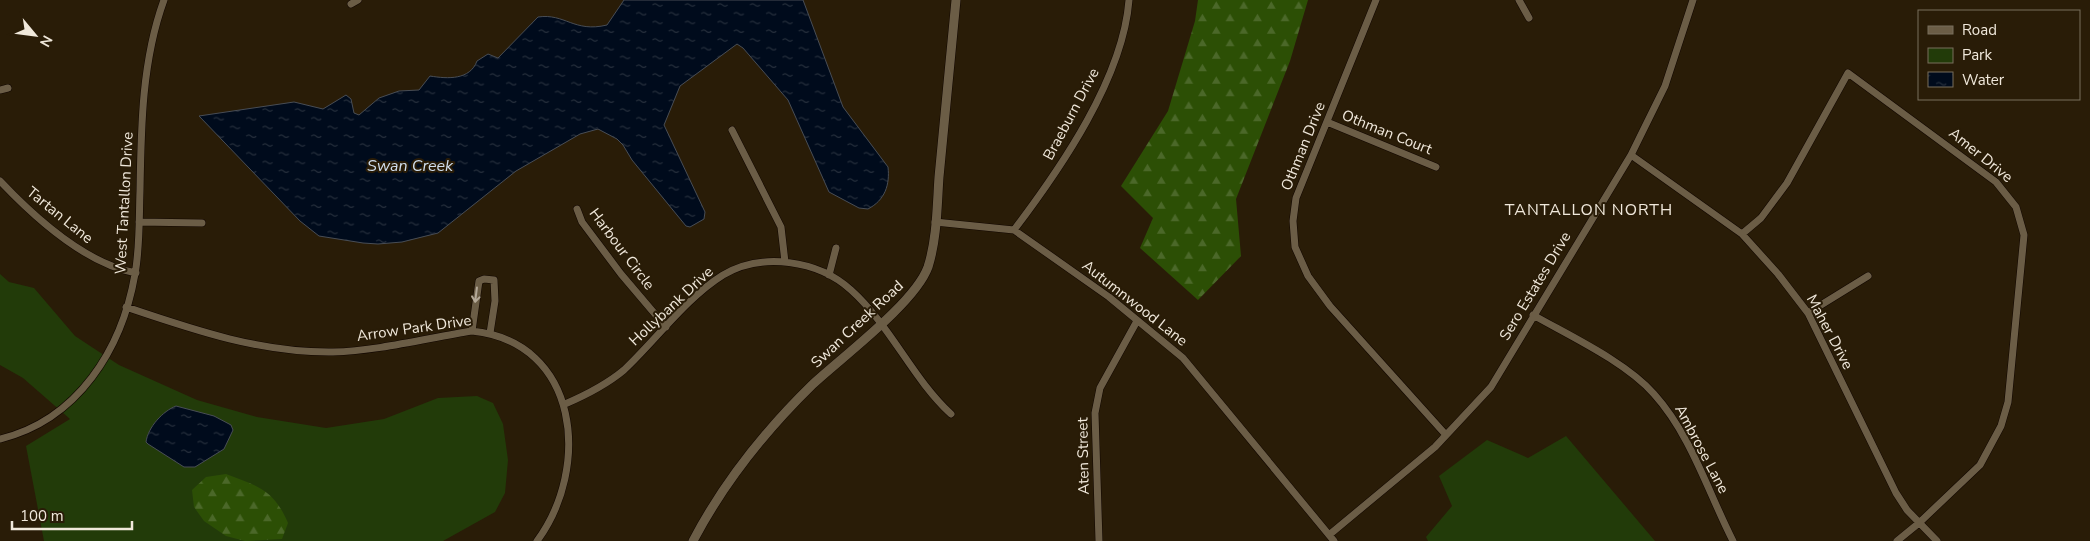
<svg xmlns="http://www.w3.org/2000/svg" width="2090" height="541" font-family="'Nunito Sans',sans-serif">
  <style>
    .green { fill: #223b09 }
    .forest { fill: url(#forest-firs) }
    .water { fill: url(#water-ripples); stroke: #484d55 }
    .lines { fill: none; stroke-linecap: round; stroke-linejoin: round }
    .minor-casing { stroke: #110600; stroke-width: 8 }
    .tertiary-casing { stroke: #110600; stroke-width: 10 }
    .minor { stroke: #6b5d46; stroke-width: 7 }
    .tertiary { stroke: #6b5d46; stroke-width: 9 }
    .oneway { stroke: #b4a998 }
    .labels { text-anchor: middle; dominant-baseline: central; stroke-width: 4; stroke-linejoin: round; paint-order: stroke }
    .street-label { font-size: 15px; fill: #f0e8db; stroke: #291c07 }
    .water-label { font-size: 16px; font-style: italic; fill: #d0deee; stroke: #291c07 }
    .neighbourhood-label { font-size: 16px; letter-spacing: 1px; fill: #f0e8db; stroke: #291c07 }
  </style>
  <defs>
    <pattern id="forest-firs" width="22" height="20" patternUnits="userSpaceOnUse" patternTransform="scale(1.25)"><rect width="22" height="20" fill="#2c4f05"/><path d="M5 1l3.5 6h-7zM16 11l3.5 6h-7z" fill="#4b6829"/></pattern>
    <pattern id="water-ripples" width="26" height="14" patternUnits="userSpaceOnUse" patternTransform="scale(1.25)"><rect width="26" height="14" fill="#000b1c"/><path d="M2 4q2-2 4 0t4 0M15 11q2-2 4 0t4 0" fill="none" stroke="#262f3c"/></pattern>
  </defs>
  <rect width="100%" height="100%" fill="#291c07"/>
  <path class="green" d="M0,274L9,282L34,288L75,336L119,365L197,400L257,417L326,428L384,419L438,398L477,396L493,403L503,424L508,460L505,493L495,512L443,541H44L26,446L70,419L23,378L0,365Z
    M1566,436L1655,541H1428L1426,537L1452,506L1439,476L1487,440L1528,458Z"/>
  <path class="forest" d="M1198,0H1308L1290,61L1236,199L1241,256L1198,300L1140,248L1153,218L1121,186L1168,111L1195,21Z
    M226,474C258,486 274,490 288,523L282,539L245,541L226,536L204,521L194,507L192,490L206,477Z"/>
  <path class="water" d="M624,0H803L843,107L888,167C890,185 885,200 868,209L859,208L829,192L788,100L743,48L737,44L680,86L664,125L705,212L704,219L690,227L686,226L632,160L623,145L617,139L598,129L580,134L516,171L438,233L402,242L378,244L363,243L319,236L300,221L199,116L294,102L323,109L346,95L351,99L354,113L359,115L379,98L399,91L419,90L430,76C448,79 470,80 477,61L488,54L498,58L538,17C565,13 574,33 607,25Z
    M176,406L214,416L231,425L233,430L224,449L195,467H184L148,444L146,442C148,427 163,411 176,406Z"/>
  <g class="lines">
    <defs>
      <path id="minor" d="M1376,0L1296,198L1293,221L1295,247L1308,276L1330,306L1446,435
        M1519,0L1529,18
        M351,4L358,0
        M0,90L8,88
        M1327,122L1436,167
        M732,130L781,227L785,262
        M1631,155L1742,234L1778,274L1808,313L1896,493L1907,510L1937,541
        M0,181C34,217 86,264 136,273
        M577,209L582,222L621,274L666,327
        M139,222L202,223
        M935,222L1014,230L1109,297L1183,358L1334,541
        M1014,230C1061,168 1123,78 1129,0
        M1742,234L1761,218L1787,183L1848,73L1996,182L2016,207L2024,235L2008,402L2001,426L1980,465L1919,523L1897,541
        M829,275L836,248
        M126,307C194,330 261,353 333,352C377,351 428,338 472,331C580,342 591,468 537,541
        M1808,313L1868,276
        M1533,315C1570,336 1626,362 1654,394C1691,435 1708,492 1733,541
        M472,331L479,281L484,279L494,280L495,301L490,333
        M565,404C586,395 606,385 624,370C656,340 686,298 723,275C762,252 818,260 851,290C891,326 912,378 951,414
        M0,439C78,420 122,349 135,274C140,247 139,218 140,191C141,127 142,60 164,0
        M1329,535L1435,447L1491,387L1631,155L1665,86L1693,0
        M1099,541L1095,413L1100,388L1137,321"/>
      <path id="tertiary" d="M693,541C723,484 766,430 812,385C842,357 915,303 928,267C937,239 937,206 939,177C945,118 950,59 956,0"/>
    </defs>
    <use href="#minor" class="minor-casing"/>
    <use href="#tertiary" class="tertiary-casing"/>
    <use href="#minor" class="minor"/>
    <use href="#tertiary" class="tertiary"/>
  </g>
  <defs><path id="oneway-shaft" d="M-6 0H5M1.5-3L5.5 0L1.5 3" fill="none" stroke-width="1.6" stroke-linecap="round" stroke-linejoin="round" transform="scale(1.25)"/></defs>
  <use class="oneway" href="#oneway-shaft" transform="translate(476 295) rotate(97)"/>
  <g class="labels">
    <g class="street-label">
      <text transform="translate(1071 114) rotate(-62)">Braeburn Drive</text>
      <text transform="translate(1387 132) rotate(22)">Othman Court</text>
      <text transform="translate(1303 146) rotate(-68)">Othman Drive</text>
      <text transform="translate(1981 155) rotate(39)">Amer Drive</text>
      <text transform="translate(124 203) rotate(-87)">West Tantallon Drive</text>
      <text transform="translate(60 215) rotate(39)">Tartan Lane</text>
      <text transform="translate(622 249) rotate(53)">Harbour Circle</text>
      <text transform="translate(1535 286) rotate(-59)">Sero Estates Drive</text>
      <text transform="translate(1135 303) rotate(38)">Autumnwood Lane</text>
      <text transform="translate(671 306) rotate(-43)">Hollybank Drive</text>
      <text transform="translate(857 324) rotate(-43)">Swan Creek Road</text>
      <text transform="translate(414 328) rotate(-8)">Arrow Park Drive</text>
      <text transform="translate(1830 332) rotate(62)">Maher Drive</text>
      <text transform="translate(1702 449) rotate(62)">Ambrose Lane</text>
      <text transform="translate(1083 456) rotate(-91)">Aten Street</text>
    </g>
    <g class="water-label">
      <text x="410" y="166">Swan Creek</text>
    </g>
    <g class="neighbourhood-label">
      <text x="1589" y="210">TANTALLON NORTH</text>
    </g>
  </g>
  <rect x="1918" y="10" width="162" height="90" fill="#291c07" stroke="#796e5c"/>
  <rect x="1928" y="26" width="25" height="8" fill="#6b5d46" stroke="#796e5c"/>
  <text x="1962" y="35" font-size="15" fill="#f0e8db">Road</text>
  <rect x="1928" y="48" width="25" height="15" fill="#223b09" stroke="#796e5c"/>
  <text x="1962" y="60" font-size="15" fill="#f0e8db">Park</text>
  <rect x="1928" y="72" width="25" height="15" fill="url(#water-ripples)" stroke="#796e5c"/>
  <text x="1962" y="85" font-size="15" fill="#f0e8db">Water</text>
  <g transform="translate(35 35) rotate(119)" stroke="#291c07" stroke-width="4" paint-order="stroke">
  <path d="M0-4L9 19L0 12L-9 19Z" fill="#f0e8db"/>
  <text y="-8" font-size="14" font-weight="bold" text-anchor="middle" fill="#f0e8db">N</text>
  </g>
  <path d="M12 521v8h120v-8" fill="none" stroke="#f0e8db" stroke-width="2.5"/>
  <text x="20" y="521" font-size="15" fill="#f0e8db" stroke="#291c07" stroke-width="4" paint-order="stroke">100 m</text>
</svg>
